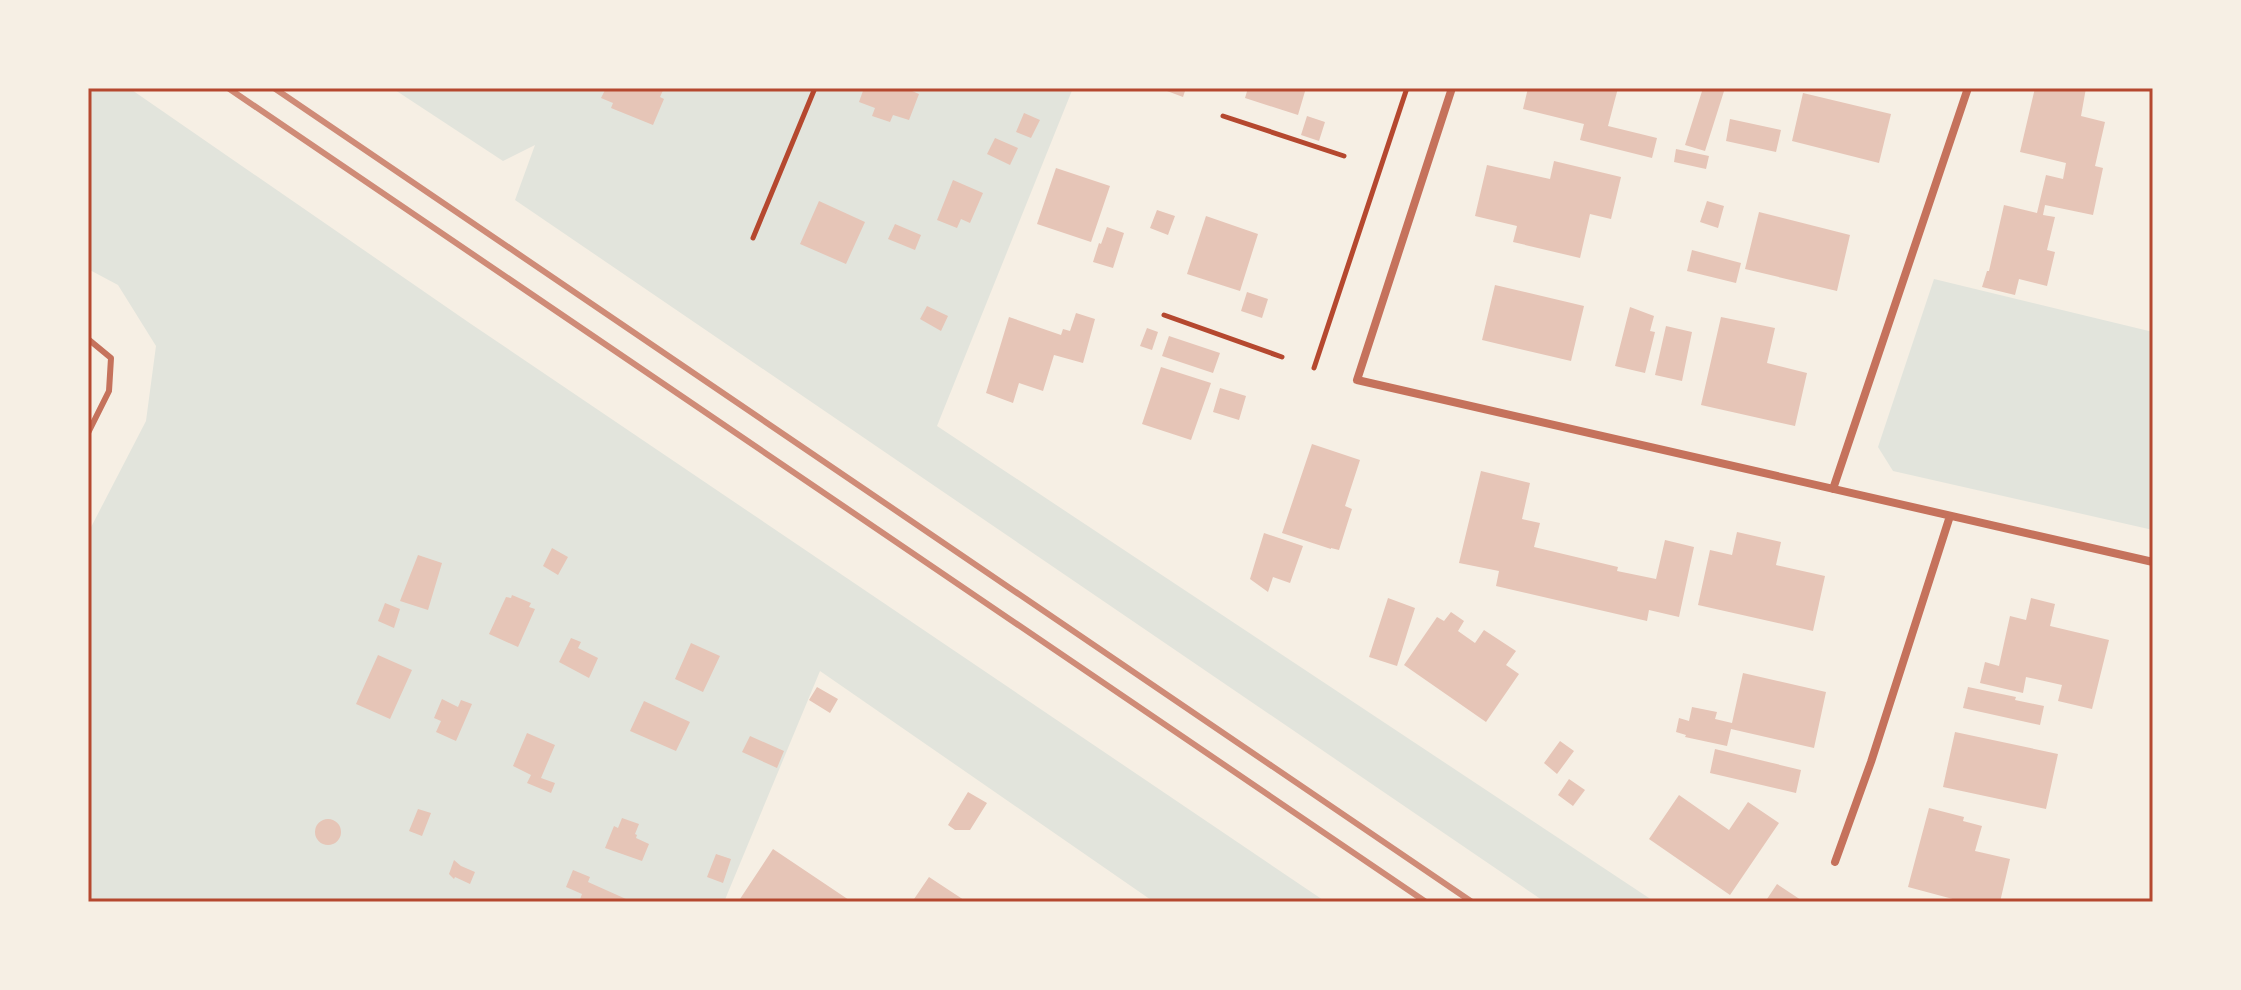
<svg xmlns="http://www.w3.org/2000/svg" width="2241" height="990" font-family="'PT Sans',sans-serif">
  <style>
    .green { fill: #e2e4dc }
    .building { fill: #e6c5b7 }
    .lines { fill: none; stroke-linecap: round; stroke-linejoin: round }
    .path { stroke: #b5482f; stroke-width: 5 }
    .service { stroke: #c5725c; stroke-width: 6 }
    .minor { stroke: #c5725c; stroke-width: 8 }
    .rail { stroke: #cf8b77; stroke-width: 6 }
    .neatline { fill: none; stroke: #b5482f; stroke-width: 3 }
  </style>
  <rect width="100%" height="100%" fill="#f6efe4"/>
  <path class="green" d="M88,88H129L471,324L1326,902H1154L820,671L724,902H88V533L146,421L156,346L118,285L88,269Z
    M392,88H1073L937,426L1655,902H1545L515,200L535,145L503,161Z
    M1934,279L2153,332V530L1893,471L1878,447Z"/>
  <path class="building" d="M606,88H664L660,97L664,99L653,125L611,108L613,103L601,98Z
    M864,88H905L919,94L909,120L893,115L890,122L872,116L875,108L859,102Z
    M1159,88H1186L1183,97Z
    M1248,88H1306L1298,115L1245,98Z
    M1528,88H1618L1608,126L1657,138L1652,158L1580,140L1584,124L1523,109Z
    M1703,88H1725L1705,151L1685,145Z
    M2035,88H2086L2081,116L2105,122L2095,166L2103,168L2093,215L2045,205L2043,215L2055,217L2047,250L2055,252L2047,286L2019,279L2015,295L1982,287L1987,271H1989L2004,205L2037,213L2046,175L2063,179L2066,163L2020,152Z
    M1803,93L1891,114L1879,163L1792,141Z
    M1024,113L1040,120L1031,138L1016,132Z
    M1307,116L1325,122L1319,141L1301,135Z
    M1730,119L1781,130L1776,152L1726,141Z
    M995,138L1018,148L1010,165L987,154Z
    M1676,149L1709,156L1706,169L1674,162Z
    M1554,161L1621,177L1611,219L1590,214L1580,258L1513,242L1517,226L1475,216L1487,165L1550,179Z
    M1056,168L1110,186L1091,242L1037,224Z
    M953,180L983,193L970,223L961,219L957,228L937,220Z
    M819,201L865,222L846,264L800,244Z
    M1707,201L1724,206L1718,228L1700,222Z
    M1157,210L1175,216L1168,235L1150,228Z
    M1759,212L1850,235L1837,291L1745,269Z
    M1206,216L1258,234L1240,291L1187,274Z
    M895,224L921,235L915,250L888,239Z
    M1107,227L1124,233L1113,268L1093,262L1099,243L1101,244Z
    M1692,250L1741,263L1736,283L1687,271Z
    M1495,285L1584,306L1571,361L1482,340Z
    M1247,292L1268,299L1262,318L1241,311Z
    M927,306L948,316L941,331L920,319Z
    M1630,307L1654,316L1650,331L1655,332L1645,373L1615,366Z
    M1076,313L1095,319L1083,363L1054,355L1043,391L1019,383L1013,403L986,393L1009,317L1061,335L1063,329L1070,331Z
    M1721,317L1775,328L1767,363L1807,373L1795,426L1701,405Z
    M1666,326L1692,332L1682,381L1655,375Z
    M1147,328L1158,332L1152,350L1140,346Z
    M1169,336L1220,353L1213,373L1162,356Z
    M1161,367L1211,383L1191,440L1142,424Z
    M1220,388L1246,396L1239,420L1213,412Z
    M1312,444L1360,460L1345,506L1352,509L1339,550L1331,548V549L1282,533Z
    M1481,471L1530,483L1522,519L1540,523L1534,547L1618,567L1617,571L1656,579L1665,540L1694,547L1679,617L1649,610L1647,621L1496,586L1499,571L1459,563Z
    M1737,532L1781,542L1776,565L1825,576L1813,631L1698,605L1710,550L1732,555Z
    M1264,533L1303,546L1290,583L1273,577L1268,592L1250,579Z
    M552,548L568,557L558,575L543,566Z
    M418,555L442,563L428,610L400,601Z
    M512,595L531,603L529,607L535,609L518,647L489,634L506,597L511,598Z
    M1388,598L1415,608L1397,666L1369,657Z
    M2031,598L2055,604L2050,626L2109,640L2092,709L2058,701L2062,685L2026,677L2023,693L1980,683L1985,662L1999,666L2010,616L2026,620Z
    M385,603L400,609L394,628L378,621Z
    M1451,612L1464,621L1458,631L1475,643L1484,630L1516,651L1506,665L1519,674L1486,722L1404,665L1437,617L1444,621Z
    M571,638L581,642L578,648L598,658L589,678L559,662Z
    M691,643L720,656L703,692L675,679Z
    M378,655L412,670L390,719L356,704Z
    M1743,673L1826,692L1814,748L1731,729L1727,746L1685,737L1686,735L1676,732L1679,718L1689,721L1692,707L1717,712L1715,719L1732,723Z
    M817,687L838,699L830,713L809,700Z
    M1968,687L2016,697L2015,700L2044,706L2040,725L1963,708Z
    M442,699L458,707L461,700L472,704L456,741L436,732L441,721L434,718Z
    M644,701L690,722L676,751L630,731Z
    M1955,732L2058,754L2046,809L1943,787Z
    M527,733L555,745L541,778L555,783L551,793L527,783L531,775L513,766Z
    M750,736L784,751L777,768L742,752Z
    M1560,741L1574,751L1557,774L1544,763Z
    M1715,749L1801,770L1796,793L1710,773Z
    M1569,779L1585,790L1573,806L1558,795Z
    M968,792L987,803L970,830H955L948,825Z
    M1679,795L1729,830L1748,802L1779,823L1730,895L1649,839Z
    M1929,808L1964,817L1963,821L1982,826L1975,851L2010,859L2000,902H1964L1908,887Z
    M418,809L431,813L422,836L409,831Z
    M622,818L639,824L635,834L637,835L636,838L649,844L642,861L605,848L614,826L618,828Z
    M315 832a13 13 0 1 1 26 0a13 13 0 1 1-26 0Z
    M773,849L852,902H745L740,899Z
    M716,854L731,859L723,883L707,877Z
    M454,860L461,866L475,872L470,884L455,877L454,879L449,874Z
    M573,870L590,877L588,882L626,899L625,902H579L582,894L566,887Z
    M929,877L967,902H912Z
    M1777,884L1804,902H1765Z"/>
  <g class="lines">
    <path class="path" d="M1223,116L1344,156
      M753,238L815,88
      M1164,315L1282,357
      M1314,368L1407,88"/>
    <path class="service" d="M88,339L111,358L109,391L88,433"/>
    <path class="minor" d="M1452,88L1357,380L2153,562
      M1833,489L1968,88
      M1835,862L1871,762L1950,516"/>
    <path class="rail" d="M228,88L1426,902
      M274,88L1472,902"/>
  </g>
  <rect width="2241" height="990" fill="none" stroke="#f6efe4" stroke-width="180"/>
  <rect x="90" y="90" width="2061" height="810" class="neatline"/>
</svg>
